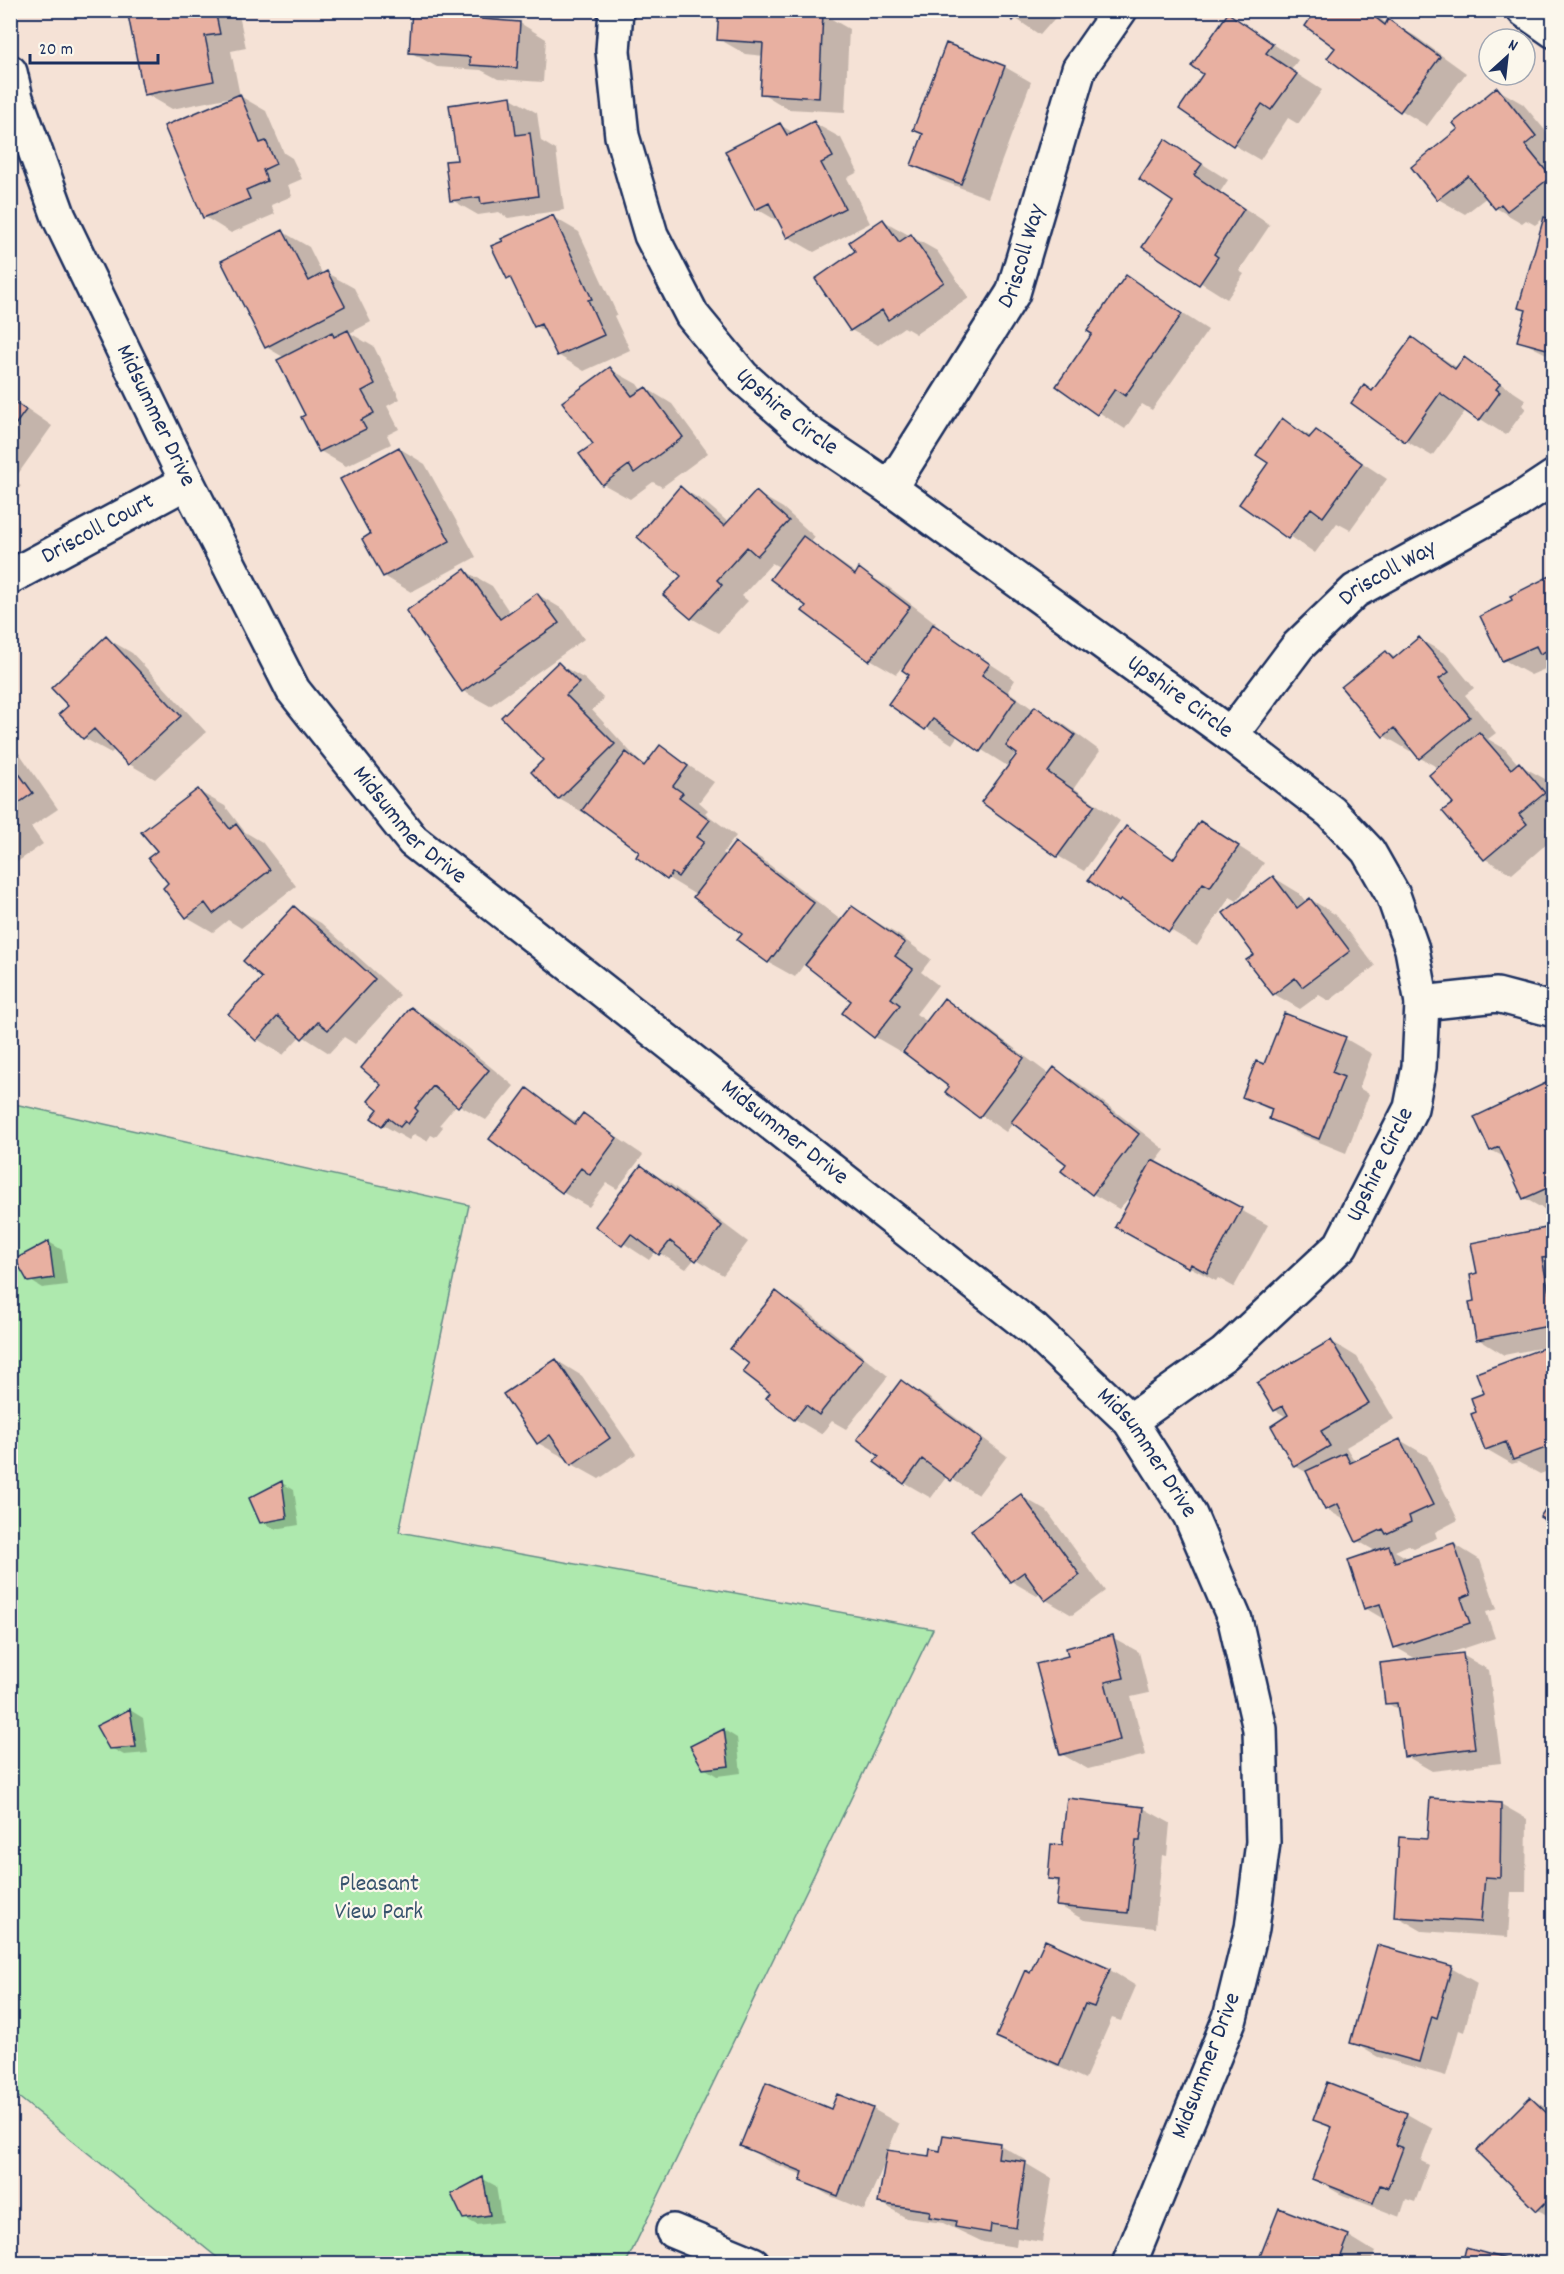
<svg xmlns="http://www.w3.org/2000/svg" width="1564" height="2274" font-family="Dekko,sans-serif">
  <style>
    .green { fill: #aee9ae; stroke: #648c86; stroke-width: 1.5 }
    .shadow { fill: #0003; fill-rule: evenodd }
    .building { fill: #e8b0a1; stroke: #1b2f5e; stroke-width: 1.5 }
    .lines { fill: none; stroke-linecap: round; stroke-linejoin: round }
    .minor-casing { stroke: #1b2f5e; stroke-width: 38 }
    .minor { stroke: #fbf7ec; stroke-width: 33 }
    .labels { text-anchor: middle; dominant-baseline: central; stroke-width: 4.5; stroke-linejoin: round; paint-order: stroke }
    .street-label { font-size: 24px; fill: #1b2f5e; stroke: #fbf7ec }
    .park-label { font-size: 24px; fill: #38546e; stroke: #fbf7ec }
  </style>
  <rect width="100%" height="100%" fill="#f5e2d6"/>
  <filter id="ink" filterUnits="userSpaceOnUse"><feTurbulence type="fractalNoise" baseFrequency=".0167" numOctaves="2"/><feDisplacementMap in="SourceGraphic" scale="12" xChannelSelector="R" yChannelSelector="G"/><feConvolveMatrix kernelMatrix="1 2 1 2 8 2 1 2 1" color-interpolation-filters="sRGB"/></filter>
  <g filter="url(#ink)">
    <path class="green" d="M10,1103L469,1205L399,1532L933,1629L626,2263H224L11,2091Z"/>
    <path class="shadow" d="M129,10H238L246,48L231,51L240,96L266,111L284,153L292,158L302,179L288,185L292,196L271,205L275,214L231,233L205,217L236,96L172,109L146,94Z
      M413,10H501L500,21L520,23L546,39L543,82L498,79L481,70L437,67L410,52Z
      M721,10H797L823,14L849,29L845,112L788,109L762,93L764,56L745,54L719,39Z
      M1003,10H1062L1040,35Z
      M1318,10H1369L1387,24L1388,21L1415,36L1466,73L1427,126L1401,110L1337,48Z
      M1228,15L1298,60L1291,70L1322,90L1298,124L1288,118L1260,160L1234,145L1205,74Z
      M947,45L1005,67L1031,82L988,198L940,180L913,164L924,135L915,130Z
      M1497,89L1523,104L1554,141V158L1550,161L1554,165V210L1535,225L1526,220L1522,223L1496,208L1487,197L1465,214L1438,199L1413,167L1460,130Z
      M511,98L537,113L541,141L556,150L564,210L508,218L499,212L478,215L452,200L458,161Z
      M814,123L841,138L858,172L847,178L870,223L814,252L788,237L781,223L757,209L780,125L794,133Z
      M1166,141L1228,180L1220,192L1270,225L1239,271L1244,274L1227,299L1144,247L1175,202Z
      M553,217L579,232L617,314L614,316L630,350L584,371L558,355L547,333L535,326L514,282L508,278Z
      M884,221L937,251L969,298L916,334L904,327L878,345L851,330L857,252Z
      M1554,221V358L1519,340L1527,311L1520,307Z
      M283,232L309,247L323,275L327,273L354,288L371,322L350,333L374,347L400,399L387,406L399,429L387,435L391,444L346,466L320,451L285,358L266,347Z
      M1126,277L1208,330L1152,410L1142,404L1125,429L1058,386L1095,334Z
      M1412,339L1458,368L1464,359L1526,400L1522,405L1526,408L1506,435L1466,410L1432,456L1406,441L1365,387L1374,392Z
      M610,369L637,384L642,391L646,388L672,404L708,453L662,487L653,482L630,499L603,484L595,444Z
      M10,397L52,426L13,481L21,486L10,500Z
      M1283,420L1312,437L1316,432L1387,479L1350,530L1337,523L1315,553L1241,503L1270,463Z
      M399,448L425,464L476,557L411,592L384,576L364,540L372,535Z
      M680,487L706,503L729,523L757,493L783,508L815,537L811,542L857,574L859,570L886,585L936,623L933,626L1015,680L1008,691L1034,710L1062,723L1100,751L1074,788L1120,821L1084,871L1058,856L984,802L1009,767L958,735L952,744L890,704L911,675L901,668L896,674L870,659L808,606L781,568L772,563L742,596L748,601L718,633L691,618L683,576ZM1016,752L1019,753L1012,762L1010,761Z
      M465,571L492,586L510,613L537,594L564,610L584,639L490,706L463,691Z
      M1554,575V665L1531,675L1504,660L1514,601Z
      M106,638L132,653L206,732L155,779L129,764L115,749L111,753L84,738L70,706Z
      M1419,639L1446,654L1474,688L1465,695L1496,733L1488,739L1505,749L1518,764L1545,779L1554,789V823L1545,830L1552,839L1512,874L1485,859L1439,768L1420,758L1413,749L1410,751L1384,736L1386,652L1396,658Z
      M558,664L585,679L604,699L592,710L639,761L646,765L660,747L714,782L699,802L708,810L705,813L736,836L723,853L726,856L735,844L762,859L842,921L853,908L900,936L931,959L921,972L938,985L916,1014L928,1022L944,1000L971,1016L1050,1075L1054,1069L1080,1084L1165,1150L1155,1163L1268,1225L1234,1287L1218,1278L1216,1281L1143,1242L1139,1187L1119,1209L1093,1194L1063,1171L1068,1164L1014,1122L1006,1132L947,1092L951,1086L912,1039L901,1052L875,1037L844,1013L853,1001L805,963L795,977L768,962L744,934L696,895L668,878L641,851L588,812L586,814L559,799L545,760Z
      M10,748L20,754L58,809L31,827L43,844L10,867Z
      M198,791L225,806L245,832L262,842L296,886L241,928L228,920L213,932L187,917L170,884Z
      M1201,822L1264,863L1237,901L1230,897L1197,946L1120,900L1126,828L1174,858Z
      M1273,877L1299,893L1306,902L1310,899L1336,915L1375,966L1329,1001L1319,995L1300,1009L1274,994L1256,956Z
      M294,908L321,923L400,995L355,1044L344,1037L329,1053L301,1035L283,1055L257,1039L264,978Z
      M412,1008L438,1024L514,1086L486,1120L457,1104L440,1124L443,1127L435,1137L431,1135L427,1141L414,1134L409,1140L383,1125L380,1109L383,1084Z
      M1285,1015L1346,1039L1372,1054L1359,1088L1369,1094L1346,1153L1297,1133L1270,1118L1273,1112L1244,1096L1265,1066Z
      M1548,1084L1554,1087V1212L1551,1213L1524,1198L1506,1158L1491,1150Z
      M527,1090L578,1123L584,1115L643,1155L617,1189L607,1183L589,1207L562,1192Z
      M642,1167L668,1182L748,1242L723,1275L695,1258L686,1269L656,1251L649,1260L597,1226Z
      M1545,1229L1554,1234V1469L1540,1474L1518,1462L1512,1464L1486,1449L1478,1413L1485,1394L1545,1347L1504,1355L1478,1339L1476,1302L1479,1275Z
      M49,1242L62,1250L67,1285L42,1288L29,1280Z
      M776,1292L803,1308L888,1376L846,1429L832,1421L821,1434L795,1419L768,1397L772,1392L751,1363Z
      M1331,1341L1357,1357L1394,1419L1346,1447L1354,1460L1357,1462L1400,1440L1427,1456L1458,1520L1435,1532L1437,1538L1414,1548L1408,1545L1395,1551L1409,1559L1454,1544L1480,1560L1497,1609L1486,1612L1495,1638L1444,1655H1462L1489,1670L1501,1763L1432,1771L1406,1756L1399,1710L1387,1703L1418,1660L1395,1647L1387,1621L1365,1608L1377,1552L1358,1541L1348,1522L1326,1509L1309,1474L1295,1466L1288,1418L1275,1410Z
      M556,1360L582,1376L636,1454L599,1479L572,1464L567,1457L565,1458L538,1443L505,1395Z
      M902,1382L928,1397L1007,1456L978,1495L947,1476L931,1498L905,1483L881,1456Z
      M282,1483L294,1490L299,1525L275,1529L262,1522Z
      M1021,1496L1047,1511L1105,1591L1072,1615L1046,1600L1041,1593L1037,1596L1011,1581Z
      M1112,1637L1139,1652L1149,1693L1131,1697L1146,1755L1088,1769L1061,1754L1070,1657Z
      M130,1710L143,1718L148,1753L124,1755L111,1748Z
      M724,1730L737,1738L741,1773L717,1776L704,1768Z
      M1501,1804L1527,1819L1526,1892H1511L1508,1937L1422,1931L1396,1916L1429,1840Z
      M1143,1808L1170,1823L1167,1856L1162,1855L1155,1928L1084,1920L1058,1905L1060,1884L1050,1878L1063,1846Z
      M1045,1942L1110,1970L1136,1986L1121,2021L1112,2018L1085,2079L1024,2051L998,2036Z
      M1451,1968L1477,1983L1464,2032L1459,2030L1446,2076L1378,2057L1352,2042Z
      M1328,2084L1407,2114L1433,2129L1421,2161L1429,2165L1415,2202L1406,2199L1400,2217L1340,2194L1314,2179L1332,2129L1314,2119Z
      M838,2096L873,2109L899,2124L888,2151L930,2158L941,2152L1000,2145L1026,2160L1025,2163L1052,2179L1042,2242L1017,2238L1016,2247L983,2242L943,2223L906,2218L880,2202L887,2158L864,2210L828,2195L802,2180L803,2175L768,2161L742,2145L832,2111Z
      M1530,2098L1554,2112V2219L1538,2210Z
      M483,2179L496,2186L502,2222L477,2225L464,2218L453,2195Z
      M1280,2210L1349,2236L1375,2252L1370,2264H1259Z"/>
    <path class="building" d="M127,10H215L220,34L205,36L214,81L144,95Z
      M412,10H473V16H483L482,19L520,22L517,68L470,65V57L409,53Z
      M719,10L823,13L819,98L760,94L763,43L717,40Z
      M1001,10H1022L1013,21Z
      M1316,10H1366L1385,25L1388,19L1440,57L1400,112L1327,58L1335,48L1305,26Z
      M1228,13L1273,44L1266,53L1297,74L1271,110L1262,104L1233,146L1179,109L1203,74L1191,66Z
      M946,43L1005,66L961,184L911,165L923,134L913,130Z
      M1497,87L1536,136L1525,145L1551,177L1507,211L1501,204L1495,209L1468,176L1437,200L1411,167L1458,129L1453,123Z
      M240,94L260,143L266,141L276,164L263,170L267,181L246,190L250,199L203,218L164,126Z
      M511,96L516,135L530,133L538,196L481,204L480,197L450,201L445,161L457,160L449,105Z
      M814,121L833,157L821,163L845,208L787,238L769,203L755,210L725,151L780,123L787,135Z
      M1165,139L1202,164L1194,175L1244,209L1214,254L1218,257L1199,285L1142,247L1173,202L1139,179Z
      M553,215L592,299L588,300L604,335L557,356L541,324L534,327L510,277L507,279L491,246L503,241L501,239Z
      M1544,217L1554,219V351L1517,341L1526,310L1518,308Z
      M883,219L899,242L911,234L944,282L888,320L882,310L850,331L815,279L855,251L849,242Z
      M283,230L309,281L327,271L345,306L265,348L221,261Z
      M1126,275L1182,314L1125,396L1115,389L1097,415L1056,386L1092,334L1087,331Z
      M348,330L375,384L362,391L374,413L361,420L366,429L319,452L301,417L305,415L277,360L332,332L334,337Z
      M1412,337L1455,369L1464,357L1500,384L1496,389L1500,392L1479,421L1440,393L1405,442L1351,403L1364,385L1372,391Z
      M610,367L632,396L646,387L683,437L634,473L629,465L602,485L579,454L593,444L562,402Z
      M10,399L26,410L10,432Z
      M1282,418L1309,438L1316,430L1362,463L1323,517L1311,508L1288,539L1239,504L1268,463L1256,455Z
      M399,447L450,541L383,577L362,539L370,534L340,479Z
      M680,486L724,526L756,491L789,521L757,556L747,547L717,580L722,585L691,619L663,595L681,576L637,537Z
      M803,536L855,575L859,568L910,607L869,661L802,611L806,606L770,579Z
      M465,569L500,619L537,593L559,623L462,692L406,611Z
      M1554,574V647L1540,654L1536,646L1502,661L1480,616L1512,600L1510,596Z
      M933,624L990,664L982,675L1016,699L980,752L933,719L925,730L888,704L909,675L902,670Z
      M106,636L181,716L128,765L94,729L83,739L59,714L68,706L51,688Z
      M1419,637L1449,672L1439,679L1470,717L1419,759L1394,728L1383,737L1341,687L1386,651L1393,659Z
      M558,662L579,683L566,695L615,744L558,800L531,772L543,760L501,717Z
      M1035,706L1075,735L1048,772L1095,805L1057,857L981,802L1017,754L1006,746Z
      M1479,732L1511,769L1519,762L1545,793L1519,814L1527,824L1484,860L1442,811L1453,803L1429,775Z
      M660,745L688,766L673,786L683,793L679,797L710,820L697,837L704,842L678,877L672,873L667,880L636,857L639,852L582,810L626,752L644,766Z
      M10,761L33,793L10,809Z
      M198,789L230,829L236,824L270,870L213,914L205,903L186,918L163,888L168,883L148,858L157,851L141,832Z
      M10,818L18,828L10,833Z
      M1200,821L1239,846L1210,887L1203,883L1169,932L1121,899L1119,902L1088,880L1126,826L1173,859Z
      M735,842L814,903L768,963L737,940L742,934L693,897Z
      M1273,876L1297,908L1310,898L1350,951L1302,987L1295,978L1273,995L1246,960L1254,955L1223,913Z
      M294,906L375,979L328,1030L318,1022L302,1039L278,1016L256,1041L228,1014L262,978L243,961Z
      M852,906L905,943L895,956L913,969L891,998L900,1005L874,1038L842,1013L851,1001L805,965Z
      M944,998L1024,1058L979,1118L945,1092L949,1087L903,1052Z
      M411,1007L489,1070L458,1107L433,1086L415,1108L418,1111L408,1124L405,1121L400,1127L388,1118L382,1126L371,1118L378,1109L368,1101L381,1085L361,1068Z
      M1284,1013L1346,1037L1332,1072L1344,1077L1319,1139L1269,1119L1272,1109L1242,1097L1256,1061L1264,1064Z
      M1054,1067L1139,1134L1092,1195L1061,1171L1066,1164L1011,1122Z
      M1548,1082L1554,1094V1185L1523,1199L1499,1147L1490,1151L1474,1117Z
      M527,1088L575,1124L583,1113L617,1138L590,1175L581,1168L562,1193L489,1139Z
      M1152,1160L1242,1208L1207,1273L1191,1264L1189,1268L1115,1227Z
      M641,1165L722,1226L696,1261L670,1241L659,1255L631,1234L622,1246L595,1226Z
      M1546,1228L1552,1257L1542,1258L1549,1293H1554V1325L1476,1340L1469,1302L1474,1301L1470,1275L1477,1273L1471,1243Z
      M49,1241L54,1278L28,1282L15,1259Z
      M776,1291L863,1359L819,1415L806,1405L794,1420L766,1398L770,1393L743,1372L749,1364L730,1349Z
      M1331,1340L1369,1403L1321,1431L1330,1446L1294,1467L1271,1426L1288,1415L1283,1406L1274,1411L1257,1383Z
      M1554,1344V1445L1513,1460L1506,1442L1485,1450L1471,1414L1476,1412L1471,1398L1484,1393L1476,1373Z
      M556,1359L610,1438L571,1465L550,1435L537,1444L503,1394Z
      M901,1380L982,1440L951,1481L922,1459L904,1484L874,1462L879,1456L857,1439Z
      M1400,1439L1433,1505L1409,1516L1411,1522L1386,1534L1383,1529L1356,1542L1338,1504L1325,1510L1306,1471L1345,1453L1350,1463Z
      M282,1481L287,1518L260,1523L249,1498Z
      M1021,1494L1080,1575L1045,1601L1024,1572L1010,1582L971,1530Z
      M1554,1496V1526L1540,1517Z
      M1554,1534V1551L1546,1546Z
      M1454,1543L1471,1594L1461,1598L1470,1623L1394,1648L1380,1604L1364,1609L1348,1560L1389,1546L1395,1562Z
      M1113,1635L1124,1678L1105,1682L1120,1740L1060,1755L1036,1664L1068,1656L1066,1648Z
      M1463,1653L1475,1748L1404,1757L1397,1703L1385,1704L1380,1663Z
      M130,1709L136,1747L109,1749L96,1726Z
      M724,1729L729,1766L703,1769L690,1746Z
      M1067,1798L1144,1807L1140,1841H1136L1128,1913L1056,1906L1059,1880L1048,1879L1051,1844L1062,1845Z
      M1430,1798L1501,1803L1500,1878L1485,1877L1481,1922L1394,1917L1399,1837L1427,1839Z
      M1045,1940L1110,1969L1094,2007L1085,2004L1059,2065L996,2037L1025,1970L1030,1973Z
      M1377,1945L1452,1966L1437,2018L1432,2016L1419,2062L1350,2043Z
      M766,2082L831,2109L837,2094L873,2108L838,2196L800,2181L803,2172L740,2146Z
      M1327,2082L1407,2113L1395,2145L1403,2148L1388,2188L1380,2185L1373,2203L1312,2179L1332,2127L1313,2120Z
      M1530,2097L1554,2120V2180L1551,2183L1554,2194L1537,2211L1476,2151Z
      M943,2135L1000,2143L998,2158L1026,2162L1016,2228L991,2224L990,2233L955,2227L956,2221L929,2217L930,2211L878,2203L887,2150L929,2156L930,2149L940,2151Z
      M483,2177L490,2215L463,2219L451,2194Z
      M1279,2208L1349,2235L1338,2264H1257Z
      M1466,2248L1525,2264H1462Z"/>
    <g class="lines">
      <defs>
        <g id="minor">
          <path id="s1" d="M616,10L613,51L622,136L651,235L692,315L743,377L801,428L890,488L1231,735L1331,812L1368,851L1393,895L1412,949L1422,1003L1419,1067L1411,1108L1341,1245L1224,1354L1130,1421"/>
          <path d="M1524,10L1554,31"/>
          <path id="s2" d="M10,72L16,98L59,217L187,482L293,690L413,841L1034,1330L1130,1421L1190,1515L1235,1620L1260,1729L1263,1842L1252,1928L1230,2018L1129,2264"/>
          <path id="s3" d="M890,488L1013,293L1079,69L1120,10"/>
          <path id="s4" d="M10,577L187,482"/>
          <path id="s5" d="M1231,735L1298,646L1355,591L1518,501L1554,477"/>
          <path d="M1422,1003L1497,995L1554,1010"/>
          <path d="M673,2231L753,2264"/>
        </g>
      </defs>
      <use href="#minor" class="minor-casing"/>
      <use href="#minor" class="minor"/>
    </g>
  </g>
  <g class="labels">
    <g class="street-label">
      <text stroke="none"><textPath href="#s3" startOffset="268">Driscoll Way</textPath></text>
      <text stroke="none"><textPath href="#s1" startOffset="456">Upshire Circle</textPath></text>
      <text stroke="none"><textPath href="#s2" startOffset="374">Midsummer Drive</textPath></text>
      <text stroke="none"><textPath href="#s4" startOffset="100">Driscoll Court</textPath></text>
      <text stroke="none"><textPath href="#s5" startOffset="228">Driscoll Way</textPath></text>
      <text stroke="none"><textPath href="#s1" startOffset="942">Upshire Circle</textPath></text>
      <text stroke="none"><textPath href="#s2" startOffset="860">Midsummer Drive</textPath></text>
      <text stroke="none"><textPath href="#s2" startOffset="1346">Midsummer Drive</textPath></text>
      <text transform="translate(1381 1165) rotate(-64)">Upshire Circle</text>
      <text stroke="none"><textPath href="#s2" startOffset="1832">Midsummer Drive</textPath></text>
      <text transform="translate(1207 2066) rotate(-69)">Midsummer Drive</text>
    </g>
    <g class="park-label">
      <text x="379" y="1885">Pleasant<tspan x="379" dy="28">View Park</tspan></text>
    </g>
  </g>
  <rect width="1564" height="2274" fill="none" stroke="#fbf7ec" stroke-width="36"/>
  <rect x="18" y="18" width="1528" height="2238" fill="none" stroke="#1b2f5e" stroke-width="2" filter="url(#ink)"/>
  <g transform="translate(1507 57) rotate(27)"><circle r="28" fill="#fbf7ec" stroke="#a1a7b3" stroke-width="1.5"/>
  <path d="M0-4.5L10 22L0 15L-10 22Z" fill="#1b2f5e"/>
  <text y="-9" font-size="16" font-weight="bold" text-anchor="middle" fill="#1b2f5e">N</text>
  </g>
  <path d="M30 54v9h128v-9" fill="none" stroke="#1b2f5e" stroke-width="3"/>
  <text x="39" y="54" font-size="18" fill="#1b2f5e" stroke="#fbf7ec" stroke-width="4.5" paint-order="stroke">20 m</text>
</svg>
